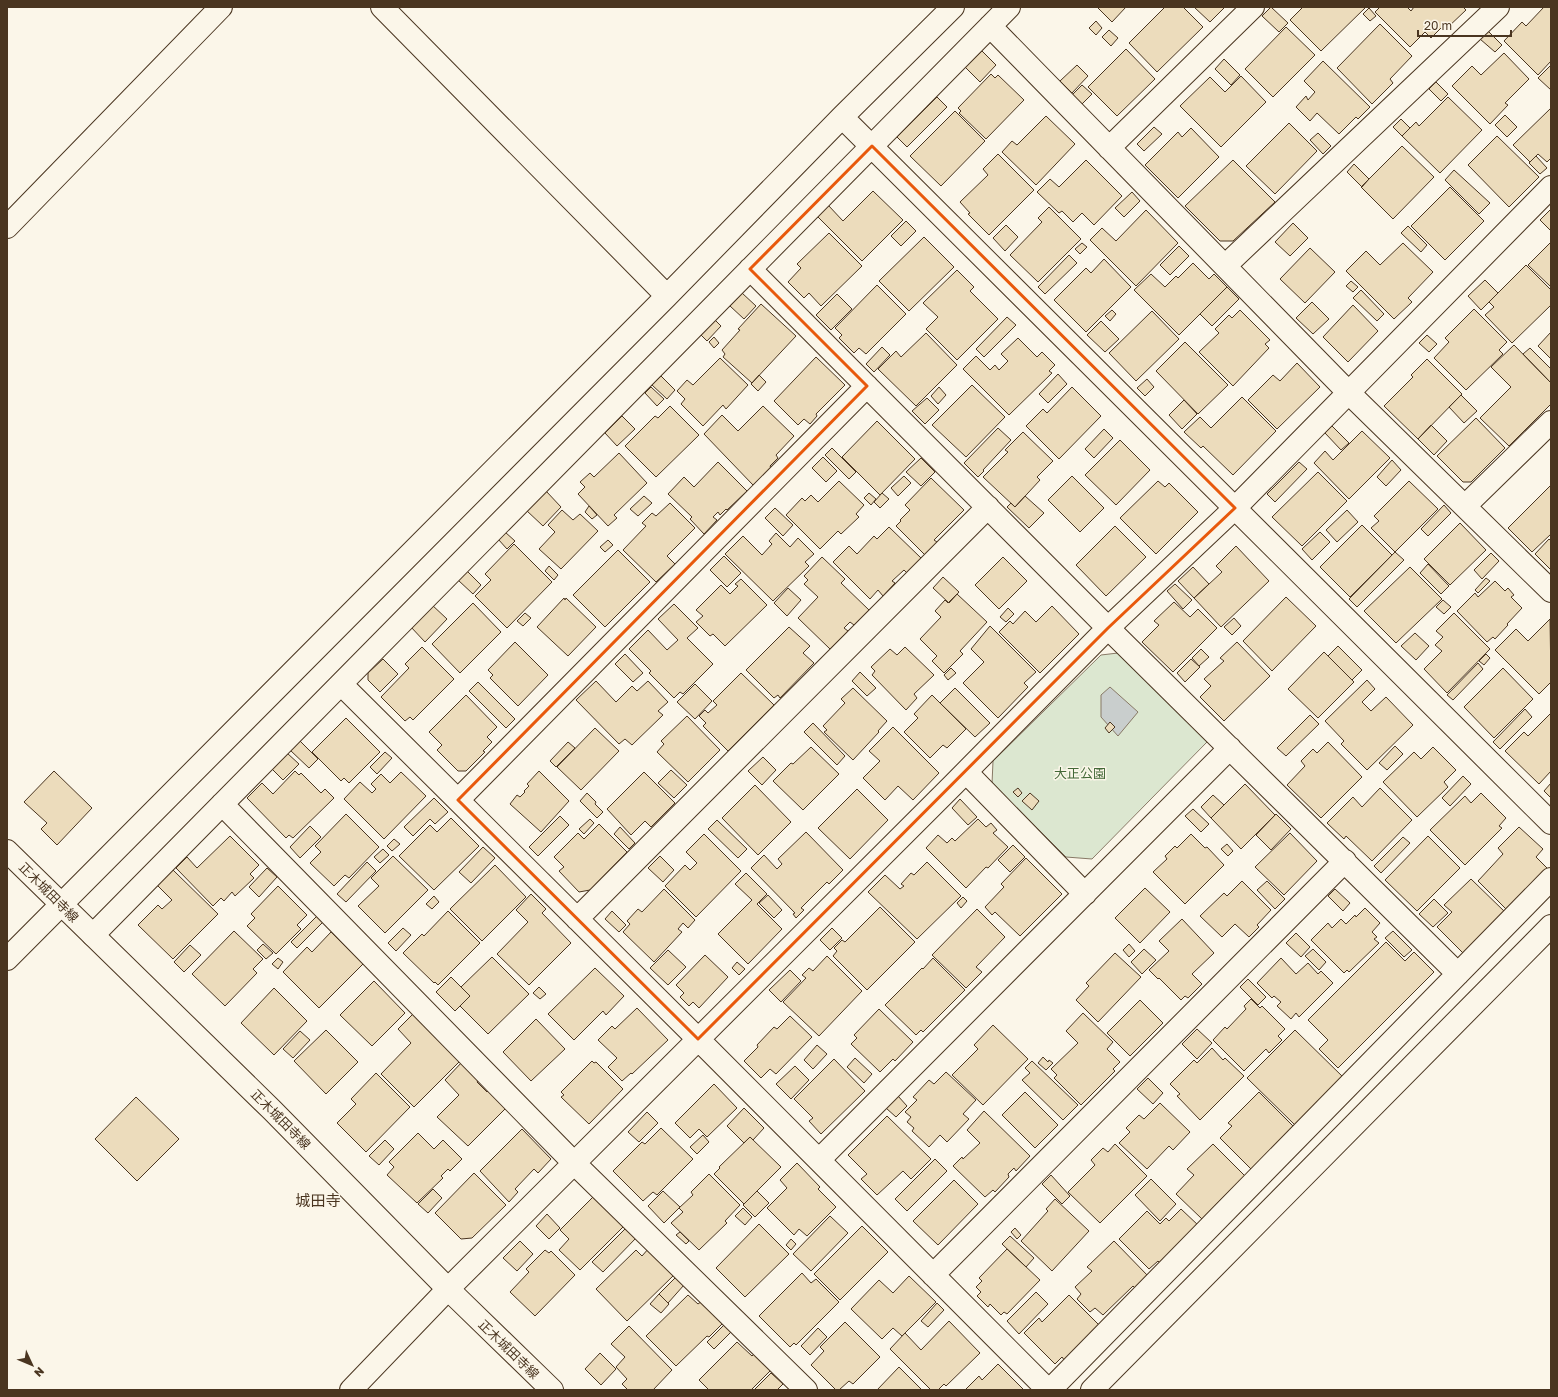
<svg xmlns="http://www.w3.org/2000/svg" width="1558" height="1397" font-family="'Golos Text','Noto Sans JP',sans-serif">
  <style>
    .green { fill: #dce7d0; stroke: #887966 }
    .water { fill: #c9cecd; stroke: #887966 }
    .building { fill: #ecdcbc; stroke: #4a3520 }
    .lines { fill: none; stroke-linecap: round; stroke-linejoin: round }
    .minor-casing { stroke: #4a3520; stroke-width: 24 }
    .tertiary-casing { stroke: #4a3520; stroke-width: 24 }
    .minor { stroke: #fbf6e9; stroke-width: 22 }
    .tertiary { stroke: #fbf6e9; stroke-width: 22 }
    .marked { fill: none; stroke: #e8590c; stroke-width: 3; stroke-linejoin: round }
    .labels { text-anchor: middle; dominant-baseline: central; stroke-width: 3; stroke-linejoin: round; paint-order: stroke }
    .park-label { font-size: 13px; fill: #436837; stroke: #fbf6e9 }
    .street-label { font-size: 13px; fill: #4a3520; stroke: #fbf6e9 }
    .quarter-label { font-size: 15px; fill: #4a3520; stroke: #fbf6e9 }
  </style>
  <rect width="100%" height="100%" fill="#fbf6e9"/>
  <path class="green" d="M1118,653L1207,742L1092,859L1066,857L992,784L993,761L1101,655Z"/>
  <path class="water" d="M1110,687L1138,712L1118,736L1101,717V695Z"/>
  <path class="building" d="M1097,7H1126L1112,22Z
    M1165,7H1183L1203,27L1157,72L1129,43Z
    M1194,7H1225L1210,22Z
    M1271,7L1288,23L1279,32L1262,16Z
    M1303,7H1366L1321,51L1290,20Z
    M1380,7H1407L1411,11L1414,7H1463L1466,10L1446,29L1443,26L1431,38L1425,32L1410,47L1375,12Z
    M1544,7H1551V61L1538,75L1504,41L1522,22L1526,26Z
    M1369,8L1376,16L1370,21L1363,14Z
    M1096,21L1102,28L1096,35L1089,28Z
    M1380,24L1412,56L1390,79L1393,83L1372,104L1337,68Z
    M1286,27L1315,55L1273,97L1245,69Z
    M1109,30L1118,38L1111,46L1102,37Z
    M1488,31L1502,45L1495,52L1480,39Z
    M1126,49L1155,79L1117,116L1088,87Z
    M982,51L996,65L980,82L965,67Z
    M1504,53L1529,79L1505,103L1508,105L1490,124L1452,86L1472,66L1481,75Z
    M1224,59L1240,75L1231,85L1215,69Z
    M1323,61L1370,107L1358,119L1356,117L1339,134L1317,113L1310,121L1296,107L1306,96L1308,100L1315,92L1304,81Z
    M1077,65L1088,76L1072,93L1060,81Z
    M1551,65V90L1538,78Z
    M991,74L995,78L998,75L1024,100L986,139L959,113L961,111L958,108Z
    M1241,76L1266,102L1221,147L1180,106L1210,77L1225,92Z
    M1436,82L1448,94L1441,101L1429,89Z
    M1082,85L1092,94L1082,104L1072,95Z
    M937,97L947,107L907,147L897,137Z
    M1448,97L1482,130L1440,173L1402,136L1416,122L1419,126Z
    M1551,108V158L1547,162L1538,154L1530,162L1513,145Z
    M955,111L985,141L941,186L910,156Z
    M1505,115L1517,127L1507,137L1495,125Z
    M1046,116L1075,144L1036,185L1002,152L1012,141L1017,145Z
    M1401,119L1410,128L1402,136L1393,127Z
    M1289,123L1317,151L1275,194L1246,166Z
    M1154,127L1162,134L1144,151L1137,144Z
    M1191,128L1219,157L1178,198L1145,165L1178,132L1182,137Z
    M1318,133L1331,146L1323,154L1310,140Z
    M1497,136L1539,177L1509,207L1468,165Z
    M1402,146L1434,177L1393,219L1361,187Z
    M998,154L1034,190L989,235L968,214L970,213L960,202L988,175L983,169Z
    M1536,156L1547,168L1540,174L1529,163Z
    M1086,160L1122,196L1094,225L1082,213L1073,222L1062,211L1059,213L1037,192L1050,179L1059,187Z
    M1233,160L1275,202L1233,241H1220L1185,206Z
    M1354,164L1369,179L1362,187L1347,172Z
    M1454,170L1490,203L1479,214L1445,180Z
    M1450,187L1484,221L1445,260L1411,226Z
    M873,191L903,220L862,261L817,216L828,205L843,221Z
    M1132,192L1140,201L1124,217L1115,208Z
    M1049,207L1081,239L1038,282L1010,255L1042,222L1038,218Z
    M1551,209V231L1540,220Z
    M1146,210L1178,243L1136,286L1090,240L1102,228L1116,241Z
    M906,221L916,231L901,246L891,236Z
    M1293,223L1308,238L1290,256L1275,242Z
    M1006,225L1018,237L1005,251L993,238Z
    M1408,226L1427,245L1421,252L1401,233Z
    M829,233L862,266L821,306L809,293L804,298L788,282L801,268L797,264Z
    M924,237L954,267L909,311L879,281Z
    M1551,242V287L1528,265Z
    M1082,243L1087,247L1080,254L1075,249Z
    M1403,243L1433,272L1408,298L1412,302L1394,319L1346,271L1366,251L1380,265Z
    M1179,246L1189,256L1170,275L1160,265Z
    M1310,248L1335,272L1305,303L1280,279Z
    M1069,255L1077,263L1045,294L1038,287Z
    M1104,259L1131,287L1086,332L1054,300L1086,268L1091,273Z
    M1193,263L1209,279L1214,274L1227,287L1179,335L1134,290L1151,274L1165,287L1176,276L1178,278Z
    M1526,265L1551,290V305L1512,343L1485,315L1494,307L1489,302Z
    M957,270L974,287L970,291L998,319L957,360L926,329L938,317L923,303Z
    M1485,280L1498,293L1481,310L1468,296Z
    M1351,281L1358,287L1353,292L1346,286Z
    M877,285L906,314L866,354L859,348L854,353L839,338L842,335L835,328Z
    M1227,287L1239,299L1212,326L1200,314Z
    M1361,290L1384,314L1377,321L1353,298Z
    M742,293L756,306L744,319L730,306Z
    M837,294L852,309L831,330L816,315Z
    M1312,302L1329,319L1313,334L1296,318Z
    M761,304L796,336L752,383L723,357L725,354L722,350L740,330L738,329Z
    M1353,305L1378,331L1348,362L1323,337Z
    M1474,309L1507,342L1499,350L1503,354L1466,390L1434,358L1449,342L1445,338Z
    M1112,310L1116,314L1110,321L1105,316Z
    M1240,310L1270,340L1265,344L1269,348L1233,386L1199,352L1219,333L1215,329L1229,315L1232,318Z
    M1152,311L1179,339L1136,381L1109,353Z
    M1007,317L1016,325L984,357L976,349Z
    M715,320L721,326L707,341L701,335Z
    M1101,321L1119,339L1105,352L1087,335Z
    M1551,332V359L1538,346Z
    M926,333L957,365L916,406L878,369L896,351L901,357Z
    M1427,335L1437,344L1429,352L1419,343Z
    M714,337L719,343L714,348L709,342Z
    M1018,338L1037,357L1042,352L1055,365L1049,371L1052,373L1009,415L963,369L976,356L990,370L995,365L999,370L1008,361L1001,354Z
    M1185,342L1228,385L1198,414L1156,371Z
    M1514,345L1551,383V404L1509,446L1480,418L1511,387L1491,367Z
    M882,347L890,355L874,372L866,364Z
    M1530,348L1551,369V383L1523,354Z
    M816,357L845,385L816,414L817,416L810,424L804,419L798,425L774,401Z
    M720,358L748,385L726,409L723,405L703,426L681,404L685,399L677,391L687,380L693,385Z
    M1427,359L1462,394L1418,439L1384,406L1413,377L1411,375Z
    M1297,363L1320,387L1277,429L1248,400L1273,375L1280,381Z
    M1058,374L1067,384L1048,403L1039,394Z
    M759,375L766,382L758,391L751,384Z
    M661,376L675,390L667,399L652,385Z
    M1147,379L1154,387L1145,396L1137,388Z
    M972,385L1005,417L966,457L932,425Z
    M651,387L664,399L657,406L645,393Z
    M939,387L946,395L938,404L931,396Z
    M1072,387L1101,416L1059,459L1026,426L1043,409L1047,413Z
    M1461,395L1477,411L1464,423L1449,407Z
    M1242,397L1276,431L1233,475L1203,446L1201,448L1184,432L1200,417L1211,428Z
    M927,398L939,410L925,424L912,411Z
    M1184,400L1197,414L1182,429L1169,415Z
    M670,406L699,435L656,477L625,446L655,416L658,418Z
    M763,406L794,436L776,455L778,458L770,466L771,468L753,485L704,434L722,415L738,431Z
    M622,416L635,429L617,446L605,433Z
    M1476,418L1505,448L1471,482H1463L1437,456Z
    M877,421L915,459L880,495L842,457Z
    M1431,425L1447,441L1434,455L1418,439Z
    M1332,426L1349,443L1341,450L1325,433Z
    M998,428L1011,440L983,470L984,471L978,477L964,463Z
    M1104,429L1113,438L1094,458L1085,449Z
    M1362,431L1390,458L1349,499L1314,463L1325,451L1333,460Z
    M1023,432L1053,461L1037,477L1040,480L1015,507L983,477L1008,452L1005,450Z
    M1120,440L1150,470L1116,505L1085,475Z
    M832,448L856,472L849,479L825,455Z
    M619,453L647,483L614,515L617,518L608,526L578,494L585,487L580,482L590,473L594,477Z
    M823,457L837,471L826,482L812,468Z
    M921,458L935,472L921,486L906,472Z
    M1392,460L1401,470L1386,486L1377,477Z
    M718,462L747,491L727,510L726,509L720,515L718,512L713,517L717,520L704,534L690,519L692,517L668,494L684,477L694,487Z
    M1299,462L1307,469L1275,502L1267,494Z
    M1318,472L1347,501L1302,546L1272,517Z
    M904,476L911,483L898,496L891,488Z
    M1072,476L1104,508L1080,532L1048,500Z
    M931,478L964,510L934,540L937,542L925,555L896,526L901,521L900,520L910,510L905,505Z
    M839,481L864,505L856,514L859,517L841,534L838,531L820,549L786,515L802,498L805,501L811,495L818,502Z
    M1158,481L1165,487L1169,483L1198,512L1156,554L1120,518Z
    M1409,481L1438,509L1395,552L1371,528L1379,521L1374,516Z
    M1551,485V534L1532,552L1508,528Z
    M546,491L561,507L543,526L526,510Z
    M869,493L876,499L871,505L864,498Z
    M882,493L889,499L880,508L874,502Z
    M644,496L652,503L638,516L630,509Z
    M1025,496L1044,513L1029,528L1007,507L1011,503L1015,507Z
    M670,503L695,528L667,556L675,564L656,582L623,550L646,526L642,523L652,513L656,516Z
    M1444,505L1451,513L1428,536L1421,529Z
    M589,506L597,515L592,519L585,512Z
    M775,508L793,525L783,536L765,518Z
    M562,510L573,520L580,514L598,531L561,569L539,549L555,532L548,525Z
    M1347,510L1358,522L1337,542L1326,530Z
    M1460,523L1486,550L1450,585L1424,559Z
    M1362,525L1392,555L1350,597L1320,567Z
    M1115,526L1146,557L1106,596L1076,565Z
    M889,527L921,558L907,573L904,570L892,581L895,583L883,596L878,590L870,599L833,562L849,546L857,554L874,536L877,539Z
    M505,532L515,541L507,549L498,539Z
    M1320,532L1330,542L1312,560L1302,549Z
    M776,533L790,547L798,538L814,554L805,562L809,566L773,601L725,554L743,536L762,555L772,544L769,541Z
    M1549,539L1551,541V570L1535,554Z
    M608,540L613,545L605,552L600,547Z
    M514,544L552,582L507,628L475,596L491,580L485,574Z
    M1236,546L1269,581L1221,627L1194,598L1222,572L1216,566Z
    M618,550L650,582L605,627L573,595Z
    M1395,552L1404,560L1357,607L1349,599Z
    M1491,553L1499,561L1482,579L1474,570Z
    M724,556L741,573L727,587L710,570Z
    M822,557L845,579L841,583L869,610L854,625L850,622L844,628L848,631L830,649L798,618L818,597L804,584L808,580L804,576Z
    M1003,557L1027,581L999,609L975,585Z
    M1428,564L1449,586L1441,594L1420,573Z
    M549,566L558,575L554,580L545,571Z
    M1193,567L1209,584L1194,598L1178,581Z
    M1410,567L1442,599L1396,643L1364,611Z
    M467,571L481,585L473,594L458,580Z
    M943,577L959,592L949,603L933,588Z
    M1486,578L1490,581L1478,593L1475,590Z
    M741,579L767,605L725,646L713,634L710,636L696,622L703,616L696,610L721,585L730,594L738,586L735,584Z
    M1495,581L1505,591L1508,588L1514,595L1511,597L1522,608L1507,624L1508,625L1495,639L1493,637L1487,642L1457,611L1475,593L1478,597Z
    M1175,584L1192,600L1183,609L1167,591Z
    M788,588L801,600L787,616L774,603Z
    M957,594L987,622L960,651L963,654L944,673L932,661L937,656L920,639L941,617L935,611L945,600L948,603Z
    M1286,597L1316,626L1272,671L1243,641Z
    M564,598L565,600L566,598L596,627L568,656L537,627Z
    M1443,600L1451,607L1444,614L1436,607Z
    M1174,602L1190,617L1198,609L1217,628L1173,672L1142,642L1159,625L1154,621Z
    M473,603L501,632L460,673L432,644Z
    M431,604L447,619L425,642L410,626Z
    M674,604L698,628L687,638L713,664L683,694L680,692L674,698L649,673L651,671L629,649L648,630L667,650L678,640L658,619Z
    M1052,606L1079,634L1040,673L999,632L1010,621L1013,624L1025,611L1036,622Z
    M1008,608L1014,614L1006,622L1000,617Z
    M525,613L531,618L523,626L517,621Z
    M1454,613L1490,649L1447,693L1424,669L1442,651L1435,645L1443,637L1436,631Z
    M1234,618L1241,626L1232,635L1224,627Z
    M1550,619L1551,682L1539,694L1495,650L1516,629L1528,641Z
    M990,626L1036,672L1024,683L1028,687L998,718L963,683L984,662L971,649Z
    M789,627L810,646L803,653L814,663L780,698L778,695L774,698L746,670Z
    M1415,633L1429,646L1416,660L1401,646Z
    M515,642L548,675L518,706L490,678L493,675L488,670Z
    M1237,642L1270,676L1224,721L1200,697L1211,686L1204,679L1224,661L1220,658Z
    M1338,646L1362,670L1352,680L1328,656Z
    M422,647L454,679L413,720L410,717L405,721L381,697L409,668L405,664Z
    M905,647L934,675L914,694L917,698L906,710L872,675L875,671L871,667L890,649L897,655Z
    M1201,649L1209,657L1199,666L1192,658Z
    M1324,652L1354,682L1318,718L1288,689Z
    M625,654L643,673L633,682L615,664Z
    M1486,654L1490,658L1484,665L1479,661Z
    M383,659L398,674L380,692L368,680V673Z
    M1191,659L1200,667L1185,682L1177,673Z
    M1478,663L1483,669L1453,700L1447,695Z
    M951,668L956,673L948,680L944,675Z
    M1503,668L1533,699L1494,738L1464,707Z
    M860,672L876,688L867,696L852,681Z
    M741,673L774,705L728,751L703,726L706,723L699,716L705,710L708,713L717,705L713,701Z
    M1367,680L1375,689L1362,702L1371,711L1386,697L1413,725L1367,770L1341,744L1344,741L1325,721Z
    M596,681L616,702L632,686L637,691L648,681L668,702L658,711L663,715L632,745L625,739L619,744L576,700Z
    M478,682L515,719L506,728L469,691Z
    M695,684L712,701L695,719L677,702Z
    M853,688L887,721L878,731L879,732L853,760L824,732L827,730L823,726L845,703L841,699Z
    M955,688L990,723L975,737L940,703Z
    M466,695L497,727L487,737L492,742L483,751L485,752L466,771H458L437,750L442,745L429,732Z
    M932,695L966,729L947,748L943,745L930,758L904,732L918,718L914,714Z
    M1525,709L1532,717L1500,749L1493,742Z
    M1551,713V771L1539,784L1505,751L1524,732L1528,736Z
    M1310,715L1319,724L1286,756L1277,748Z
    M687,716L720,750L688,782L657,752L664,744L661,741Z
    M346,718L380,752L349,783L344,778L341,781L312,752Z
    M1110,722L1115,727L1109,733L1105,728Z
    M813,723L845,756L837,765L804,732Z
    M893,727L939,773L913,800L898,786L885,800L863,778L880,761L869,751Z
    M595,728L619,751L581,790L557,767Z
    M299,740L318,759L309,768L290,750Z
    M568,742L575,748L556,767L550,761Z
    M1328,742L1362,777L1321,818L1287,785L1305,766L1301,761L1313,749L1317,753Z
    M1395,746L1403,754L1387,770L1379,763Z
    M811,747L839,774L803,810L773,781L791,763L793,764Z
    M1433,747L1456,770L1444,782L1448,787L1417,817L1383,782L1414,752L1421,759Z
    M385,752L392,758L377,774L370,767Z
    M287,753L299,764L283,780L272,769Z
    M763,757L776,770L762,785L748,771Z
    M671,770L687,785L674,798L658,783Z
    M54,771L92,808L57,845L41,829L47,823L24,802Z
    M295,771L299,775L301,773L321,793L325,789L334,798L293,838L289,835L286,838L247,798L262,783L273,794Z
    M539,771L569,801L541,832L510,804L517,795L520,797L525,792L524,791L529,786L527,784Z
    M401,772L426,796L384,839L344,799L360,782L372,793L376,789L371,784L381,774L390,783Z
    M644,772L675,803L651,827L645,821L631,835L607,809Z
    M1463,776L1471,784L1450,806L1442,798Z
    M1551,783V798L1544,791Z
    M1245,784L1275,815L1241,849L1211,818Z
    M755,785L791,822L758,855L722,818Z
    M1018,788L1022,793L1018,797L1013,792Z
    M1380,788L1412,820L1372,861L1346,836L1344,839L1327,823L1353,797L1362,807Z
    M857,789L888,820L850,859L818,828Z
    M587,793L596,802L595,804L603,812L597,818L580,801Z
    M1030,793L1039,801L1032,810L1022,801Z
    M1481,793L1506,818L1499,826L1502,828L1465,865L1430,830L1465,796L1471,803Z
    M1213,795L1224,805L1211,818L1201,807Z
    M434,798L448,812L435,824L430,819L413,836L404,827Z
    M960,799L977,817L968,825L952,808Z
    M1193,809L1209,824L1201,832L1185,816Z
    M346,814L379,847L349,878L345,875L334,886L310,863L321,852L315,846Z
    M1276,814L1291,829L1271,850L1256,835Z
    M560,816L569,825L538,856L529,847Z
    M451,818L479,846L434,890L399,856L430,825L437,832Z
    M590,819L594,823L584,834L579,829Z
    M978,819L986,827L991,823L997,830L993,833L1008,847L988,868L986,867L966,888L926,848L938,835L947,843L952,838L955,841Z
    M717,820L747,849L738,858L708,829Z
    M599,824L627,852L590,890L579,892L559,871L564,867L554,857L578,833L584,839Z
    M310,826L321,837L300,858L290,847Z
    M620,827L635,843L629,849L614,834Z
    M1519,827L1543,849L1536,857L1547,868L1506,909L1478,881L1503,854L1498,848Z
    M806,832L843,870L829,884L827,882L801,908L804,910L796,918L793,914L795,913L751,868L764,855L777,869L782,864L778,859Z
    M1290,833L1317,861L1284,895L1255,867Z
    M704,834L741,871L696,917L665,886L685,865L690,870L697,863L686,852Z
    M1191,834L1205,848L1207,847L1224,865L1185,904L1153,872L1167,859L1165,856L1175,846L1177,848Z
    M230,836L259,865L250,874L254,878L235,896L232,892L224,901L221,898L213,906L176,868L187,857L197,868Z
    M1428,836L1460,868L1417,911L1385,880Z
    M1403,837L1410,843L1381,873L1374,866Z
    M394,839L400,844L392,851L387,846Z
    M1227,844L1233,851L1228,856L1221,849Z
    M1013,845L1025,857L1010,872L998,860Z
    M483,847L495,858L471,883L459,872Z
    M383,849L389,855L380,863L374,857Z
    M393,856L428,890L385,933L358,906L379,886L371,878Z
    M660,856L674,870L663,882L648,868Z
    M1026,858L1062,894L1020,936L995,912L992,915L985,907L1004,887L1001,884Z
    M367,862L376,871L346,902L337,894Z
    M927,862L961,896L917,939L868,892L885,875L900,889L904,886L901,884L911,873L914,875Z
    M495,865L526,897L482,941L450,909Z
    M267,868L277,877L259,897L249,887Z
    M173,870L218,914L173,959L138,925L158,905L162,909L172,900L157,885Z
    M746,873L767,894L757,904L782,929L748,964L718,934L752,900L735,884Z
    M1471,879L1506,913L1465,955L1437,927L1452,912L1444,905Z
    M1242,881L1271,910L1257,925L1259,927L1249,937L1235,924L1222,937L1200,916L1224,893L1227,896Z
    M1267,881L1285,899L1275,909L1257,890Z
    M278,886L307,915L297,925L301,929L276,954L247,926L255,918L251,914Z
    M1145,888L1170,912L1140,943L1115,918Z
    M664,889L695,920L688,928L683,923L678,929L682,932L654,962L623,932L630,924L627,921L638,909L642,912Z
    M1335,889L1350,903L1343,911L1328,896Z
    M531,894L546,909L542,913L571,943L529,985L497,954L528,922L516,910Z
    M768,895L782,910L774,918L759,903Z
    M434,896L439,902L432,909L426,904Z
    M963,897L967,901L961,908L957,903Z
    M1434,899L1448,913L1433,927L1419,914Z
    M880,907L915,942L867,990L833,956L837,951L834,948L842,940L845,942Z
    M1365,908L1380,923L1372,932L1377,937L1374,939L1379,943L1349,972L1347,970L1344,973L1311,940L1328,923L1332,928L1341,919L1346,924L1355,915L1356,917Z
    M977,909L1005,937L976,967L982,972L966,988L932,955Z
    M448,911L480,943L438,985L435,982L434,983L403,953L422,934L424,936Z
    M612,911L626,925L619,932L605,919Z
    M317,916L323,922L297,948L291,942Z
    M1182,919L1214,953L1192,974L1202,984L1188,998L1185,996L1181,1000L1159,978L1158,979L1149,970L1169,951L1159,941Z
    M403,928L411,935L396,951L388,943Z
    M832,928L842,938L830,950L820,940Z
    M234,931L263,959L253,969L257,973L225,1006L192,974Z
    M1393,931L1412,950L1404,957L1385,938Z
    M331,932L363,964L319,1008L283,972L307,947L312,952Z
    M1296,933L1310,947L1301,957L1286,943Z
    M1386,942L1405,961L1414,952L1434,972L1338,1068L1319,1049L1328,1040L1308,1020Z
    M263,944L273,953L266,959L257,950Z
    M1129,944L1135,951L1129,957L1123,950Z
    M190,945L201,955L184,972L174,962Z
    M1144,949L1156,960L1142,974L1131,962Z
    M1313,949L1326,962L1319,970L1305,956Z
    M668,950L686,967L668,985L650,968Z
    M1115,953L1141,977L1098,1022L1076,1000L1089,986L1086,983Z
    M705,955L728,977L699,1008L693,1002L689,1006L680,997L684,993L676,985Z
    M827,956L862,991L819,1036L783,1002L806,978L802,975L809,968L813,971Z
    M492,957L529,994L488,1034L460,1006L470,996L461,987Z
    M278,958L283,962L278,969L272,964Z
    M933,958L965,990L923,1032L921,1030L916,1035L885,1005L922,968L923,969Z
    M1281,958L1296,974L1308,963L1318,974L1321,971L1333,983L1299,1017L1296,1013L1291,1019L1277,1006L1281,1002L1274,996L1272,998L1257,983Z
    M737,962L745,969L739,975L732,968Z
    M595,968L624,996L606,1015L603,1011L574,1040L548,1014Z
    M790,970L801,981L781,1002L769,990Z
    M451,977L470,996L455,1011L436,992Z
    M1248,979L1266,997L1258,1005L1240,987Z
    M374,981L405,1013L372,1046L340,1015Z
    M539,987L546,994L540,999L533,993Z
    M274,988L307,1021L274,1055L241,1023Z
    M1251,999L1260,1008L1262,1006L1285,1029L1278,1036L1282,1040L1269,1053L1266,1049L1244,1071L1213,1040L1225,1027L1227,1029L1246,1009L1244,1006Z
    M1140,1000L1163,1023L1130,1056L1107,1033Z
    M637,1008L668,1040L632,1074L631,1073L622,1081L608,1067L617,1058L598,1040L612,1026L615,1029Z
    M879,1009L913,1042L895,1061L893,1059L880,1072L851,1044L857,1038L854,1035Z
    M414,1013L461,1060L414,1107L381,1074L411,1043L398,1029Z
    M1083,1013L1113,1042L1107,1049L1120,1062L1113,1069L1115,1071L1081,1105L1054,1078L1057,1075L1051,1069L1078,1043L1066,1031Z
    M790,1016L812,1037L776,1074L770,1069L761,1078L744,1061L758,1047L757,1045L774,1027L777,1029Z
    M536,1019L565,1049L531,1081L503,1052Z
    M993,1025L1028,1059L983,1105L952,1075L978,1049L974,1045Z
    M1197,1029L1212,1043L1197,1059L1182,1044Z
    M326,1030L358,1062L326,1094L294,1061Z
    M1295,1030L1345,1079L1297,1127L1247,1078Z
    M300,1031L310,1040L293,1058L283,1049Z
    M817,1045L827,1054L813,1069L804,1060Z
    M1212,1048L1223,1060L1225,1058L1244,1076L1200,1120L1177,1096L1180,1094L1170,1084L1194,1060L1197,1063Z
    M1043,1057L1048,1062L1049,1060L1053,1063L1046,1070L1038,1063Z
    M855,1058L872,1074L864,1083L847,1067Z
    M834,1059L865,1091L821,1134L809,1121L813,1118L794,1099Z
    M463,1061L480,1078L477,1082L487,1092L490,1089L508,1106L468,1146L437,1117L459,1095L445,1080Z
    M592,1061L594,1063L596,1062L623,1089L589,1124L561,1097L564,1095L561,1092Z
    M1032,1061L1078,1105L1063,1120L1022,1080L1030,1073L1025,1068Z
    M795,1066L809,1080L791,1099L776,1084Z
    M946,1072L976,1100L963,1114L969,1119L947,1142L940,1135L929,1147L912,1131L914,1128L907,1122L911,1117L905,1112L917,1100L913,1097L929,1080L934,1084Z
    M376,1073L410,1107L366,1152L337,1123L356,1104L351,1099Z
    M1148,1078L1163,1093L1153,1104L1137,1089Z
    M714,1084L737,1108L707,1137L699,1129L690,1138L675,1123Z
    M1025,1092L1058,1125L1035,1148L1002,1115Z
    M1259,1092L1295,1128L1253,1171L1220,1138L1232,1126L1228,1123Z
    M898,1096L907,1106L896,1117L886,1108Z
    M136,1097L179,1139L137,1181L95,1139Z
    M1160,1103L1190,1132L1173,1150L1169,1146L1147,1169L1119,1143L1130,1132L1126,1128L1139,1115L1144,1119Z
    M744,1108L764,1128L753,1140L750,1137L744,1143L727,1126Z
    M984,1111L1030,1156L1016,1171L1014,1168L1008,1174L1009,1177L995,1192L993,1190L985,1197L953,1166L962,1157L963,1159L980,1143L967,1130Z
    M647,1112L658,1123L639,1142L628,1132Z
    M887,1116L931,1159L911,1179L903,1171L877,1195L861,1179L867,1174L848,1155Z
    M661,1128L693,1159L657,1195L653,1192L643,1201L613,1171L642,1142L645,1144Z
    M522,1129L551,1159L538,1173L534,1169L515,1189L518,1192L509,1202L480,1171Z
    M418,1133L434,1149L443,1140L462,1159L450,1171L448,1169L441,1176L443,1178L417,1203L387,1175L394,1167L389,1162Z
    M703,1135L709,1142L697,1154L690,1147Z
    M750,1137L781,1167L744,1204L714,1174L720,1168L719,1167Z
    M385,1140L394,1149L379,1165L369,1156Z
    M1115,1144L1147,1176L1100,1223L1068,1192L1095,1165L1091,1160L1103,1148L1108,1152Z
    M1213,1144L1247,1178L1235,1190L1233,1187L1202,1219L1176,1194L1194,1175L1187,1169Z
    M935,1159L947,1171L907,1211L895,1199Z
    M797,1163L820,1187L818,1189L836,1207L807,1236L799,1229L794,1235L767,1208L787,1188L780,1180Z
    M474,1173L506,1205L472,1238L461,1239L435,1213Z
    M709,1174L740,1205L725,1221L727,1223L699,1250L671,1223L683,1212L679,1208L693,1195L691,1192Z
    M1051,1175L1070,1196L1062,1204L1042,1184Z
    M1151,1179L1176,1204L1160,1221L1135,1195Z
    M954,1180L978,1204L938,1245L913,1221Z
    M433,1189L442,1198L428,1213L418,1204Z
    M663,1191L680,1207L664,1223L648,1206Z
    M757,1191L769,1203L755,1217L743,1205Z
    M596,1194L626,1224L580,1270L559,1250L569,1239L560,1230Z
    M1055,1199L1089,1231L1052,1271L1021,1241L1048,1211L1046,1209Z
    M743,1208L752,1217L745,1225L735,1216Z
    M1181,1209L1199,1226L1161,1264L1158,1261L1149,1269L1119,1239L1147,1211L1160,1224L1166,1218L1169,1221Z
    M547,1214L560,1228L549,1239L536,1226Z
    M830,1216L848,1233L811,1271L793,1254Z
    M759,1224L789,1254L745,1297L716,1268Z
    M862,1226L888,1252L840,1300L814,1274Z
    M627,1227L637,1237L603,1272L592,1262Z
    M1015,1228L1021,1235L1017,1239L1011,1232Z
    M680,1232L689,1241L686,1244L676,1235Z
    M1010,1236L1034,1258L1026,1267L1002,1244Z
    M791,1239L796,1244L791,1250L786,1245Z
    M520,1241L533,1254L517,1271L503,1258Z
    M1114,1241L1149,1277L1136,1289L1133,1286L1103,1315L1095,1308L1090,1312L1077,1299L1081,1294L1075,1287L1092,1271L1087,1267Z
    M649,1248L675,1274L627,1321L596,1289L636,1250L642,1256Z
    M1007,1249L1040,1280L1007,1314L1004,1312L1001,1315L990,1304L988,1307L977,1296L981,1292L976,1287L982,1281L979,1278Z
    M545,1250L549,1253L551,1251L575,1275L535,1316L510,1292L529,1272L526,1269Z
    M802,1273L811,1283L816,1279L839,1302L796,1345L794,1343L790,1347L759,1316Z
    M909,1276L936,1302L902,1336L893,1328L882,1339L851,1309L879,1280L893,1293Z
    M676,1277L684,1285L668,1303L659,1294Z
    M1036,1292L1048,1304L1019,1334L1007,1321Z
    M659,1294L669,1304L661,1313L650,1304Z
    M688,1295L698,1304L702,1301L723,1323L709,1337L707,1336L676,1366L646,1336Z
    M1069,1295L1100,1326L1065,1361L1062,1357L1055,1364L1024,1333L1039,1318L1042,1322Z
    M937,1303L944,1310L928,1327L921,1321Z
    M949,1321L980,1353L946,1386L944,1384L938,1390H931L890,1349L905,1333L921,1350Z
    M845,1322L880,1357L853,1384L849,1381L839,1390H836L811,1365L824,1351L820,1347Z
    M724,1325L731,1332L714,1349L707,1342Z
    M629,1326L672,1370L653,1390H628L622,1384L627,1379L616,1367L625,1357L611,1344Z
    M818,1328L827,1337L810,1355L801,1346Z
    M737,1342L752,1356L755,1353L772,1369L751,1390H709L699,1380Z
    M600,1353L616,1369L601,1385L585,1369Z
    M998,1364L1024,1390H965L979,1376L982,1380Z
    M899,1367L922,1390H877Z
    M771,1373L783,1384L777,1390H754Z"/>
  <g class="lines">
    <defs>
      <path id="minor" d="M382,7L667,296
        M990,26L1348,392L1551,591
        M842,117L1551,823
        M1109,148L1253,7
        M7,227L221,7
        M1225,266L1498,7
        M750,269L1108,628L1458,974
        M1465,506L1551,422
        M341,684L698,1039L1048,1390
        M966,772L1085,894
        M458,800L867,386
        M222,804L574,1163L806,1390
        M577,919L988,507
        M93,935L1009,7
        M7,959L667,296L842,117L953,7
        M819,1160L1230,748
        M933,1275L1345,861
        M351,1390L448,1289L954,784L1108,628L1235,508L1551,187
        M1050,1390L1551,879
        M1092,1390L1551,926"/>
      <path id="tertiary" d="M7,851L272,1110L448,1289L552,1390"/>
    </defs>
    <use href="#minor" class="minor-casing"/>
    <use href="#tertiary" class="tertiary-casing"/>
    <use href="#minor" class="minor"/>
    <use href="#tertiary" class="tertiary"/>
  </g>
  <path class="marked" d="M872,146L1235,508L1108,628L698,1039L458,800L867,386L750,269Z"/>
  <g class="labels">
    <g class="park-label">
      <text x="1080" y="773">大正公園</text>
    </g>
    <g class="street-label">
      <text transform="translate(49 892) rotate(45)">正木城田寺線</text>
      <text transform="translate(281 1119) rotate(45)">正木城田寺線</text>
      <text transform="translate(509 1349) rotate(44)">正木城田寺線</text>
    </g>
    <g class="quarter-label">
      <text x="318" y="1200">城田寺</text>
    </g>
  </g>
  <rect width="1558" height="1397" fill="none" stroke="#4a3520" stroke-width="16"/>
  <g transform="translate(32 1365) rotate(134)" stroke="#fbf6e9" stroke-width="3" paint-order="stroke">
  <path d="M0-3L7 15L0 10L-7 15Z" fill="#4a3520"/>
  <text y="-6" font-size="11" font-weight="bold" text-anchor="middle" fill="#4a3520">N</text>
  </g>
  <path d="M1418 30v6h93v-6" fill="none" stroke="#4a3520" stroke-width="2"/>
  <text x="1424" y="30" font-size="12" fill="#4a3520" stroke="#fbf6e9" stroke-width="3" paint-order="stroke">20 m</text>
</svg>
